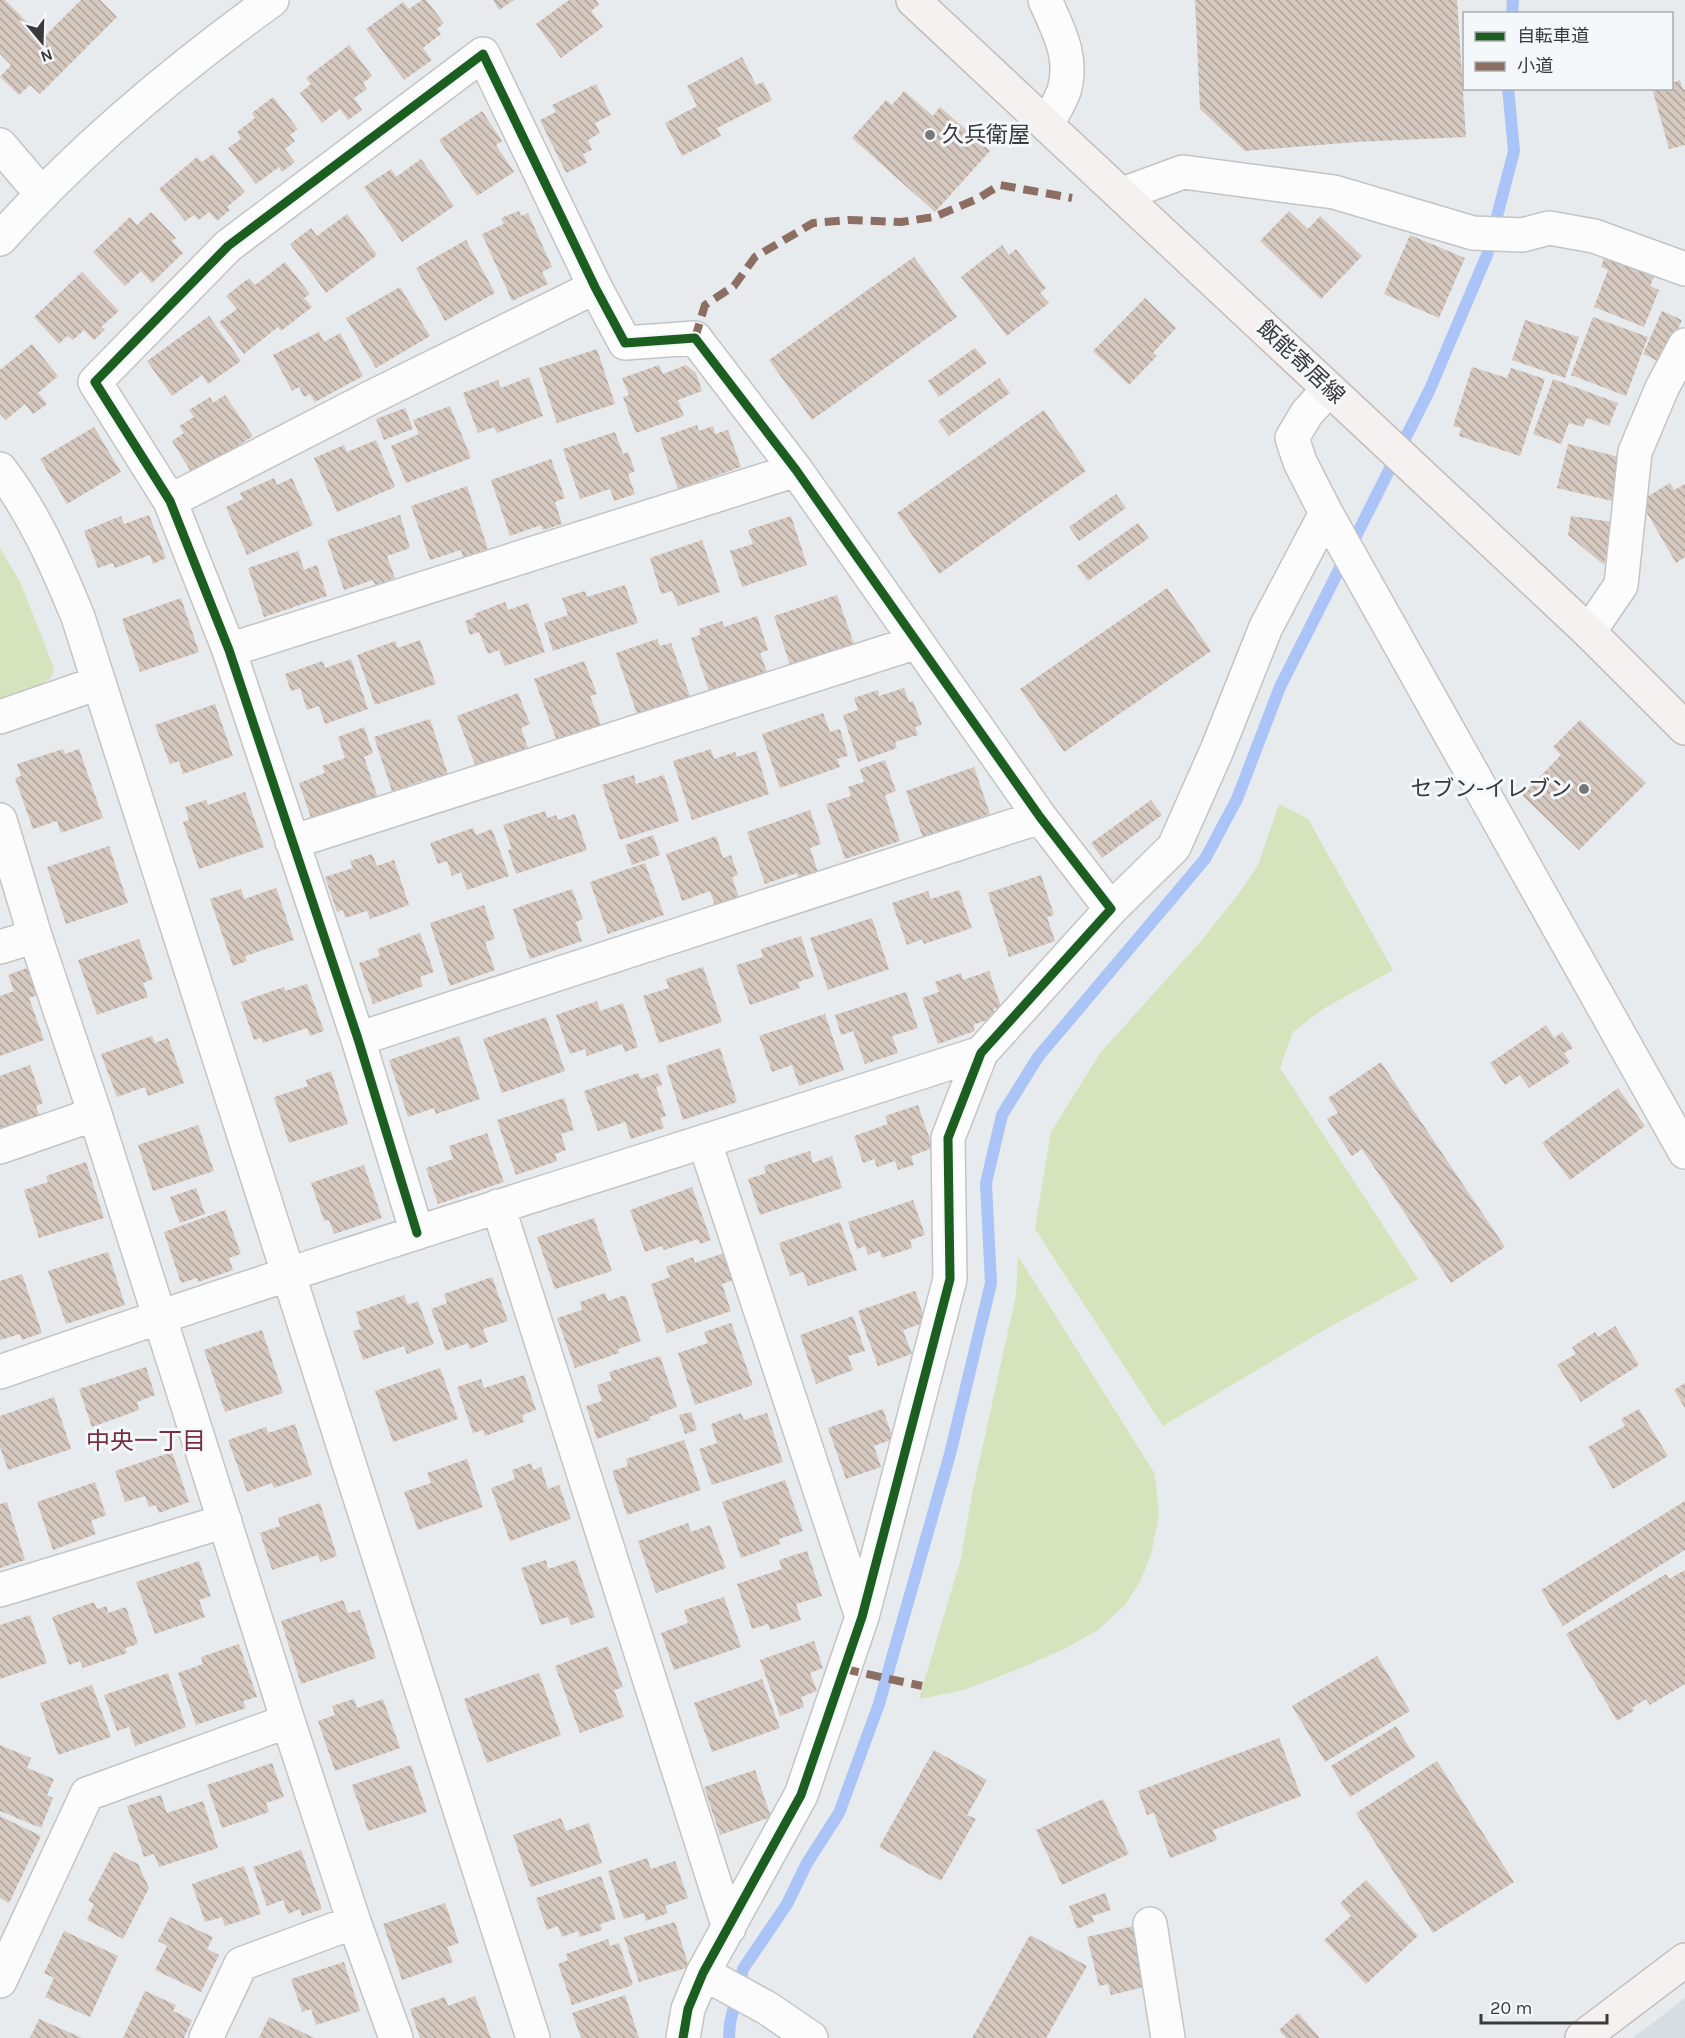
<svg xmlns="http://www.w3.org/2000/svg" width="1685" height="2038" font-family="Karla,'Noto Sans JP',sans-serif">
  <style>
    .built { fill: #d7dee3 }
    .green { fill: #d5e4bc }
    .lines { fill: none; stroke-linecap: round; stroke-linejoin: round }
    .stream { stroke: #aac4f8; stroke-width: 12 }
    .building { fill: url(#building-back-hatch) }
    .minor-casing { stroke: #c3c4c6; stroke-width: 36 }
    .major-casing { stroke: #c2bdba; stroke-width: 36 }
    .minor { stroke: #fcfcfc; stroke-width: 33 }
    .major { stroke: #f4f1f0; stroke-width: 33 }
    .quiet { stroke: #8d6e63; stroke-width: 8; stroke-dasharray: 15 8; stroke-linecap: butt }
    .cycleway-casing { stroke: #f4f8fb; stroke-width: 13 }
    .cycleway { stroke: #1b5e20; stroke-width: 9 }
    .poi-dot { fill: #767879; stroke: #f4f8fb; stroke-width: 2 }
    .labels { text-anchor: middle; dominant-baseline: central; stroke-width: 6; stroke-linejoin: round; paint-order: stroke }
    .poi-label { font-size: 22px; fill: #383a3b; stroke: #f4f8fb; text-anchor: start }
    .street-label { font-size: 22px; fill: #383a3b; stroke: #f4f8fb }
    .neighbourhood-label { font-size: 24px; fill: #752e3b; stroke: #f4f8fb }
  </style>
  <defs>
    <pattern id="building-back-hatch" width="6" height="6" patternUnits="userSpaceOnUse" patternTransform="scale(1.5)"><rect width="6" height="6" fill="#d5c8bf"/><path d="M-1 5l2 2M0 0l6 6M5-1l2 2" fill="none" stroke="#aea39c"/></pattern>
  </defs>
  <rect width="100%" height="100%" fill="#e8ebed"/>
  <path class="built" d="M1685,1998V2038H1633Z"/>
  <path class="green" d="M0,548L21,584L54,668L52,677L36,688L0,700Z
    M1279,804L1308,819L1393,970L1323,1009L1293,1032L1280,1068L1418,1279L1324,1330L1163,1426L1035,1229L1051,1132L1100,1053L1202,940L1242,889L1258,865Z
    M1018,1256L1155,1474L1159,1516L1151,1554L1140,1582L1125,1605L1098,1630L1066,1648L1023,1667L964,1690L919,1699L961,1558L973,1490L1016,1295Z"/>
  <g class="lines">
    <path class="stream" d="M1512,14L1513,0
      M729,2038L730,2023L743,1969L787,1904L807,1863L839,1813L879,1704L950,1454L991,1283L986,1183L1002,1115L1038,1057L1205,859L1237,799L1280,687L1430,389L1487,255L1514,151L1508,88"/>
  </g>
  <path class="building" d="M0,0H5L43,38L81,0H100L117,17L40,94L30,85L19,95L0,77L11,65L0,54Z
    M422,0H426L444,23L437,29L441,34L423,48L432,60L404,80L366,29L403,2L409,9Z
    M493,0H514L499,10Z
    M569,0H596L599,5L591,11L603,27L561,58L536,24Z
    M1195,0H1457L1466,137L1356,142L1245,151L1200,109Z
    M349,45L372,76L363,83L367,89L354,98L362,110L348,120L340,109L322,123L300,93L311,84L306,78Z
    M742,57L756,85L763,82L772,100L717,128L721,136L682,156L665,123L697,106L687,86Z
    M1680,80L1683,89H1685V145L1669,149L1652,88H1672V83Z
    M596,84L611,115L595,123L600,133L588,140L592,150L583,154L587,163L566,173L540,120L556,112L552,105Z
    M904,91L933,116L940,107L990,151L935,212L852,138L886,100L892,105Z
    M273,97L298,129L290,135L295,141L285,149L295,162L282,172L279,167L256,184L228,148L241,139L237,132L255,118L252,113Z
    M482,111L502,141L496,145L514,172L477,196L439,140Z
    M213,154L245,192L227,207L230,210L217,221L209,212L199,220L194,215L185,221L159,189L197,157L202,162Z
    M421,159L454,206L402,242L364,187L391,169L396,177Z
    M519,211L521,216L528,213L552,267L542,272L548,284L512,301L482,234L504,224L501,218Z
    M1289,211L1308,229L1320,216L1362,256L1321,299L1260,241Z
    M151,212L176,238L172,241L183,253L152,283L141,271L125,286L93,252L130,217L137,225Z
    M347,214L377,255L326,293L290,244L311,228L317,236Z
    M1410,235L1465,258L1439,318L1384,294Z
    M466,240L495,293L445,321L416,268Z
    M1002,245L1009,255L1016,249L1046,288L1040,293L1049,303L1007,336L961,277Z
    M1607,250L1657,270L1650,286L1659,290L1644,327L1594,307L1608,270L1601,267Z
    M914,257L957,317L812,420L769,360Z
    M285,262L310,294L304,298L312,307L281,331L278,327L244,354L219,322L237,309L226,296L249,278L255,285Z
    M82,272L119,311L101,327L105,330L94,340L84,330L73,340L67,336L59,344L34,317Z
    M400,287L430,336L376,368L346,318Z
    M1145,298L1176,328L1153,353L1157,356L1129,385L1093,351Z
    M1662,311L1682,320L1662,363L1643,354Z
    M209,316L241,361L208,384L202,375L172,396L147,361Z
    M1593,317L1648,337L1626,396L1571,375Z
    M1525,320L1579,337L1565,378L1512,360Z
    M319,332L324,342L340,333L363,376L315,402L310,394L304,397L299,387L292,391L273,355Z
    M32,344L58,376L38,393L47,404L33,414L25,404L6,420L0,414V370Z
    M975,348L987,363L939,397L928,381Z
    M597,349L615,404L557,423L539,368Z
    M659,365L663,374L686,365L696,373L702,391L678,400L684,416L636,433L623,397L629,395L622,378Z
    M1472,367L1507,378L1511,368L1545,379L1520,456L1459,436L1461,428L1453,426Z
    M529,377L543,416L497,433L494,427L478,433L463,393L498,380L501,388Z
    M999,378L1010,393L949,436L938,421Z
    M1553,379L1618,403L1609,426L1587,418L1583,427L1569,423L1561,444L1533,434Z
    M225,395L253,436L193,475L172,441L184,433L179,426L194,417L189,410L210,397L213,403Z
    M450,406L471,458L406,483L391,446L419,434L413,420Z
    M405,408L413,429L384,440L376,419Z
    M1044,410L1086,471L939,574L897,513Z
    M697,425L699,431L713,426L715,434L728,430L741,467L678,489L660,438Z
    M94,427L121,472L67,504L40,459Z
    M615,432L623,454L628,452L635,471L628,474L635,494L614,501L610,489L580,499L563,449Z
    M376,440L395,487L337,512L314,458L344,445L347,452Z
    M1568,444L1623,458L1612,501L1557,488Z
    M551,459L565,498L555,502L562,524L543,530L541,525L510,536L491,480Z
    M274,478L277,485L292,478L313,525L247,555L226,507L243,499L240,493Z
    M1670,483L1674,490L1685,484V557L1676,563L1640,501Z
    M467,486L488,549L463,557L461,550L430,560L411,506Z
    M1116,494L1126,508L1079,541L1069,527Z
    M149,515L166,558L153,564L150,555L115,568L113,563L98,568L84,531L121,516L124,524Z
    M400,515L410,548L387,556L395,578L375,585L373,580L344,590L327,540Z
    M791,516L807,565L742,587L730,551L753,544L748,530Z
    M1571,516L1612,522L1604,565L1568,535Z
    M1138,523L1149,538L1088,581L1077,566Z
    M702,540L720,592L678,606L672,591L661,594L650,558Z
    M298,551L304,570L317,565L327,596L264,617L248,568Z
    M625,585L638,623L553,651L544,623L568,615L562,598L585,591L587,597Z
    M1167,588L1211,651L1064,752L1020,689Z
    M837,595L854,644L790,665L774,616Z
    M181,598L199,652L140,672L122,619Z
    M505,602L508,610L528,603L545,652L505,666L499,650L488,654L479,632L470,635L465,621L476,617L474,614Z
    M757,616L768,650L760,653L767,672L709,691L691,638L700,635L699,629L722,621L724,627Z
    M657,639L660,646L671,643L692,702L673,709L671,702L637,714L616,653Z
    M420,640L436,684L375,705L357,655L395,641L398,648Z
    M351,659L368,709L325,724L319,706L307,710L300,688L291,691L285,674L323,661L325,668Z
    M584,661L597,694L590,696L601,725L557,741L534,679Z
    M904,688L909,702L913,701L922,725L915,727L918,735L895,742L897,748L858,762L843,715L858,710L854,698L878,690L879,696Z
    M518,693L530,724L521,728L528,748L476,767L457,716Z
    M215,704L233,756L183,774L179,761L170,764L155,725Z
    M823,713L830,732L840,729L848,756L837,759L840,767L780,788L762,734Z
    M430,719L449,778L430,785L428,779L392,791L374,737Z
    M1580,720L1646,783L1579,850L1522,795L1561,755L1553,747Z
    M364,727L373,753L364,757L378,798L312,821L299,783L325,773L322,766L345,758L338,737Z
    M63,749L65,754L79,749L103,818L61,833L57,821L33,829L15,778L21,776L17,764Z
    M711,749L714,759L735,752L737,757L756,751L769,794L692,820L673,761Z
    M885,760L896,791L885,795L900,841L845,859L826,804L851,796L848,787L864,782L860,769Z
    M974,767L990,814L923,838L906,791Z
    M634,775L636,784L664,775L679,821L620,840L602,785Z
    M245,792L264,847L199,869L183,822L189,820L185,807L206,800L208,805Z
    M1151,800L1162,815L1102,858L1091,843Z
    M810,810L821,844L810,848L818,872L799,879L797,873L765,884L747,832Z
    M545,811L547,818L556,815L558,820L575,814L587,850L516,874L508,850L512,849L503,825Z
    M473,828L476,835L492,829L509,876L467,890L461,872L452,876L447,861L438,864L430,843Z
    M653,835L660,855L632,865L625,845Z
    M716,836L723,858L731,855L738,875L732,877L739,898L715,906L710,891L682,901L666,854Z
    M109,846L128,903L66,924L47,867Z
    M372,854L377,866L394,860L409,905L370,919L367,911L345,918L343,910L337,912L325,877L353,868L350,861Z
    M645,863L664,915L608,934L590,882Z
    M1041,875L1054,915L1047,917L1055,941L1009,957L988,893Z
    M276,888L294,940L245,956L247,961L233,966L210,899L241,889L244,899Z
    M572,889L583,919L576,922L582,941L530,959L513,909Z
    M959,890L972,928L924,944L922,939L907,945L892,903L928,891L931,899Z
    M484,905L495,939L485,942L495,970L450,986L430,923Z
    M872,918L889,969L828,990L810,938Z
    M420,933L434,972L420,977L423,986L373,1004L359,963L380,956L377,949Z
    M801,936L814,977L798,982L800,988L750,1005L736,965L763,957L761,949Z
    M139,939L153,979L143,983L148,997L97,1015L78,960Z
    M703,967L722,1022L659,1043L643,996L669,988L666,979Z
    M27,968L37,995L29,998L44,1040L0,1056V996L14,991L8,975Z
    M989,971L1001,1007L993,1009L996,1017L973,1025L975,1031L938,1044L922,998L939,992L935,982L961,973L963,980Z
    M307,984L324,1031L310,1036L307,1028L263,1043L261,1038L254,1040L241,1002L284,987L285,991Z
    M906,992L918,1028L892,1036L898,1053L865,1064L853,1031L841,1035L835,1015Z
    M597,1001L600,1011L623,1003L638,1047L625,1052L622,1044L587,1056L585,1049L570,1054L556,1015Z
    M825,1014L844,1070L799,1086L792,1065L772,1072L759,1036Z
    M546,1017L565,1071L502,1093L483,1039Z
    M1546,1025L1554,1038L1562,1032L1573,1048L1564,1053L1570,1062L1529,1088L1520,1075L1505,1085L1490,1063Z
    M152,1036L155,1043L168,1038L184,1083L148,1096L145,1087L117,1097L101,1054Z
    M459,1036L480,1099L436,1114L434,1108L408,1117L389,1060Z
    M720,1048L737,1102L683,1120L666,1066Z
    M1381,1062L1505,1247L1451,1283L1362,1149L1352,1156L1327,1119L1338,1113L1328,1098Z
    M30,1065L43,1103L36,1106L39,1115L19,1122L21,1127L0,1134V1076Z
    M331,1071L348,1124L289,1143L274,1097L308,1086L306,1080Z
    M638,1073L641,1079L658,1073L662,1085L656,1087L666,1116L660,1118L664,1128L631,1139L625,1122L598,1131L584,1091Z
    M1618,1088L1645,1126L1570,1180L1542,1143Z
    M564,1098L574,1130L561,1134L566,1150L555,1154L557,1161L516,1175L497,1120Z
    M918,1105L933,1148L911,1156L914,1165L898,1170L895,1161L877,1167L874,1159L863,1163L854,1136L888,1124L885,1116Z
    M198,1125L214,1171L153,1191L138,1145Z
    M487,1133L504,1182L438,1204L426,1168L453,1159L449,1146Z
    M810,1151L813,1163L832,1156L842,1188L760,1215L748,1179L766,1173L764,1166Z
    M86,1162L104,1218L39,1238L24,1190L48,1182L46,1176Z
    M364,1165L382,1218L334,1234L329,1220L324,1221L311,1183Z
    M692,1187L711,1240L700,1244L698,1239L664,1250L662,1246L645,1252L630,1210Z
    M196,1188L205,1214L180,1223L170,1197Z
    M913,1200L925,1235L910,1240L912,1248L882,1258L880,1251L868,1255L865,1246L857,1249L848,1222Z
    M225,1210L241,1254L229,1258L233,1270L198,1282L197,1278L181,1283L164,1232Z
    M594,1218L612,1271L555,1289L537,1237Z
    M840,1222L857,1270L808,1286L803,1272L790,1276L779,1243Z
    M108,1252L125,1305L66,1324L48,1271Z
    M724,1253L733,1280L722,1284L731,1311L667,1333L651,1284L670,1277L666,1267L693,1257L695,1263Z
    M22,1274L42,1333L22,1340L20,1334L0,1340V1281Z
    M492,1277L508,1321L483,1329L488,1342L470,1349L468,1343L446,1351L431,1309L447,1303L444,1294Z
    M915,1291L926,1322L903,1330L912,1354L878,1366L858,1311Z
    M605,1293L608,1301L625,1295L641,1341L618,1349L619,1353L575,1368L557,1318L582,1310L580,1302Z
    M404,1295L408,1305L418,1301L434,1344L407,1354L404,1346L363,1360L353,1331L361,1329L356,1312Z
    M853,1316L865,1351L848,1356L853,1370L816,1384L800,1335Z
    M731,1323L753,1385L695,1405L678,1353L708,1343L704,1332Z
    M1615,1326L1639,1365L1581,1402L1557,1365L1576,1354L1572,1347L1595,1332L1598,1337Z
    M262,1330L283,1393L225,1412L204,1350Z
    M660,1356L677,1407L649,1417L650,1420L597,1439L586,1406L602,1401L597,1385L612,1380L609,1372Z
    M146,1367L155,1395L137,1402L139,1410L92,1427L79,1389Z
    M440,1368L458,1419L393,1442L375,1391Z
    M524,1375L536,1410L522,1415L524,1422L485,1436L483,1430L473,1433L457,1387L481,1379L484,1388Z
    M1685,1383V1408L1674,1390Z
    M54,1397L71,1449L8,1470L0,1447V1416Z
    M883,1409L893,1439L874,1446L881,1467L846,1479L828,1428Z
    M1639,1409L1668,1456L1613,1489L1588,1447L1625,1426L1621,1419Z
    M691,1412L697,1430L685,1434L679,1415Z
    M741,1413L744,1420L767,1413L783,1462L712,1485L699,1449L717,1443L711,1424Z
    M295,1424L312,1475L274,1488L272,1483L247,1492L228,1440L266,1427L268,1433Z
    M684,1440L701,1490L627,1515L612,1471L628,1466L626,1459Z
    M172,1452L189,1502L159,1513L156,1505L149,1507L145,1496L125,1502L115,1471Z
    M467,1459L483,1507L418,1530L404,1492L431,1483L427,1473Z
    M531,1463L533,1470L541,1467L548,1489L559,1485L571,1519L510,1541L491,1488L515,1479L512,1470Z
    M785,1480L803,1531L779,1539L780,1544L741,1558L722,1502Z
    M95,1482L106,1515L91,1521L96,1534L53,1550L37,1502Z
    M1685,1501V1550L1563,1626L1541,1590Z
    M7,1502L25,1560L0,1568V1504Z
    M320,1503L337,1556L320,1562L318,1555L272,1570L260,1533L280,1526L278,1518Z
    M688,1523L691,1532L710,1525L726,1568L656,1593L638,1541Z
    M807,1551L822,1596L796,1604L801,1620L770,1630L768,1624L752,1629L737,1584L782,1569L779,1560Z
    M546,1560L548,1569L575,1560L595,1617L571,1625L568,1617L541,1625L521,1568Z
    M199,1561L211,1596L199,1600L205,1617L155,1634L136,1582Z
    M1685,1570V1684L1650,1705L1646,1699L1632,1708L1634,1711L1617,1721L1566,1634L1666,1574L1669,1579Z
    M724,1597L741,1647L674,1670L661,1633L688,1623L684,1610Z
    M343,1600L348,1613L360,1610L376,1658L301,1684L281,1621Z
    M94,1602L97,1609L107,1606L108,1613L126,1607L138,1644L125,1648L127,1653L83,1668L80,1661L69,1665L52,1617Z
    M30,1615L47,1663L0,1679V1625Z
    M814,1641L823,1668L810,1673L817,1691L801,1697L804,1707L780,1716L760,1660Z
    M239,1644L257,1697L243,1701L246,1708L196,1725L178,1673L203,1664L201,1657Z
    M608,1646L623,1687L614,1690L624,1717L580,1733L555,1666Z
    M1377,1656L1410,1711L1325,1762L1292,1706Z
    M168,1673L186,1727L135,1746L129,1727L117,1731L104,1695Z
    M539,1673L561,1735L487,1763L464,1699Z
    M762,1679L780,1728L712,1752L694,1703Z
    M92,1685L111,1737L58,1755L40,1703Z
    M354,1699L357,1708L383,1699L400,1748L335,1771L318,1721L335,1715L332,1706Z
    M1396,1726L1415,1757L1350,1797L1331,1766Z
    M1279,1738L1301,1796L1213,1830L1217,1840L1170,1858L1154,1813L1147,1815L1138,1791Z
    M0,1745L31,1758L27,1768L54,1779L47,1795L53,1798L41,1828L0,1811Z
    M934,1750L987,1780L967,1815L976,1819L941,1881L879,1847Z
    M1437,1761L1514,1882L1433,1933L1356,1813Z
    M272,1763L284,1797L266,1803L269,1812L222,1828L207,1785Z
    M411,1765L427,1812L368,1831L352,1785Z
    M755,1770L771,1817L720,1835L704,1787Z
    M161,1795L167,1813L203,1801L218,1848L159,1867L154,1854L144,1857L127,1806Z
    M1103,1799L1129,1854L1062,1885L1036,1830Z
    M0,1816L41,1836L9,1903L0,1898Z
    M561,1818L566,1831L589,1823L602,1863L531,1887L513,1835Z
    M301,1850L322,1909L302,1916L300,1909L288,1914L283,1900L267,1906L253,1867Z
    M114,1852L138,1864L149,1888L123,1939L87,1920L94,1904L88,1901Z
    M647,1858L651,1869L675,1861L688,1898L665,1906L668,1913L646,1921L644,1913L624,1919L608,1871Z
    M244,1866L261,1914L225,1926L222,1917L205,1922L192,1884Z
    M601,1876L616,1919L600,1924L602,1930L580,1937L578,1931L562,1937L558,1926L547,1930L536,1898Z
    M1366,1880L1418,1936L1366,1984L1324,1940L1351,1916L1340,1903Z
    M1105,1893L1111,1910L1092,1916L1094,1922L1077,1929L1069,1906Z
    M445,1903L459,1943L447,1947L453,1962L402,1980L383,1924Z
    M170,1917L213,1937L207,1949L219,1955L201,1992L155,1970L167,1946L158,1941Z
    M675,1922L689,1967L639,1982L624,1937Z
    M1134,1926L1148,1986L1111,1995L1108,1984L1099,1986L1087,1937Z
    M64,1931L118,1956L90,2017L45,1997L54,1978L44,1973Z
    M1030,1935L1087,1966L1046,2038H972Z
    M608,1939L610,1946L619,1943L633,1985L572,2005L558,1964L568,1960L566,1954Z
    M344,1962L360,2011L316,2025L311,2009L302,2012L291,1979Z
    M145,1991L176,2005L173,2011L192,2020L184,2038H123Z
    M625,1995L639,2038H581L572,2013Z
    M475,1996L491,2038H420L410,2009L445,1997L448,2006Z
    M1298,2013L1320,2038H1286L1279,2030Z
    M269,2017L315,2038H259Z
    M39,2019L82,2038H30Z"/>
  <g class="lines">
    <defs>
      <path id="minor" d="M1045,0C1058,30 1074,57 1064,91C1060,102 1052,114 1047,125
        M0,145L41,193
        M1123,194L1183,172L1334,192L1473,233L1522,235L1549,228L1594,236L1685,269
        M0,239C80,149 175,70 272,0
        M1329,389L1307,413L1292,438L1300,462L1326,513L1685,1152
        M0,469C34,513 57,566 78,617L533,2038
        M170,501L372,397L595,287
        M1589,632L1621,585L1635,452L1662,388L1685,345
        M229,650L796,470
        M0,717L98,683
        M0,820L35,936L95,1114L288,1721L354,1922L396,2038
        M292,842L917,642
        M1111,909L1174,847L1217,750L1266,627L1326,513
        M0,947L35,936
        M358,1039L1040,817
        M705,1143L862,1617
        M0,1147L95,1114
        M498,1206L729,1928
        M417,1233L358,1039L229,650L170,501L95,382L228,246L483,54L595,287L625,343L695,338L796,470L1040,817L1111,909L981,1053L948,1138L950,1279L862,1617L801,1795L703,1973L688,2009L683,2038
        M0,1372C324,1258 654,1159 981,1053
        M0,1590L225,1521
        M1150,1924L1168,2038
        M703,1973L767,2008L811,2038
        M0,1981L87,1794L288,1721
        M206,2038L241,1964L354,1922"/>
      <path id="major" d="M913,0L1589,632L1685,728
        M1582,2038L1685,1960"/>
    </defs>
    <use href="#minor" class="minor-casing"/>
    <use href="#major" class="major-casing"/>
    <use href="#minor" class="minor"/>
    <use href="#major" class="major"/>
    <path class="quiet" d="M695,338L705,305L734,286L755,257L813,223L849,220L901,222L934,217L977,199L1000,185L1072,198
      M844,1669L922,1686"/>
    <defs>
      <path id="cycleway" d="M417,1233L358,1039L229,650L170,501L95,382L228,246L483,54L595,287L625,343L695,338L796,470L1040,817L1111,909L981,1053L948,1138L950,1279L862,1617L801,1795L703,1973L688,2009L683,2038"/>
    </defs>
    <use href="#cycleway" class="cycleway-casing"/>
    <use href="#cycleway" class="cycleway"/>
  </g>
  <g class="poi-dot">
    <circle cx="930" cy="135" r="6"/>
    <circle cx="1584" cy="789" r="6"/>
  </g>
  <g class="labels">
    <g class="poi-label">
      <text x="942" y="135">久兵衛屋</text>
      <text x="1572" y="789" text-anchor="end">セブン-イレブン</text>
    </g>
    <g class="street-label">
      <text transform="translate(1301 362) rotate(43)">飯能寄居線</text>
    </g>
    <g class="neighbourhood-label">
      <text x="146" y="1441">中央一丁目</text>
    </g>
  </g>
  <rect x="1463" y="12" width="210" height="78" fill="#f4f8fb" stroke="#a9acae" stroke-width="1.5"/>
  <rect x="1475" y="32" width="30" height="9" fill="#1b5e20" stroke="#a9acae" stroke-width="1.5"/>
  <text x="1517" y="42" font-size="18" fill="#383a3b">自転車道</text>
  <rect x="1475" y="62" width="30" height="9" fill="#8d6e63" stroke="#a9acae" stroke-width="1.5"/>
  <text x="1517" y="72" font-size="18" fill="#383a3b">小道</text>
  <g transform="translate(42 42) rotate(161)" stroke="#f4f8fb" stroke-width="4.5" paint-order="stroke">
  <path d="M0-4.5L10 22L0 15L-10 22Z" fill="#383a3b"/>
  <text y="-9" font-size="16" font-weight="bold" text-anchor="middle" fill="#383a3b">N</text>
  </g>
  <path d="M1481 2014v9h126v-9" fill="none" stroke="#383a3b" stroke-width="3"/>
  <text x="1490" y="2014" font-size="18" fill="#383a3b" stroke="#f4f8fb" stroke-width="4.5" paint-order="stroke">20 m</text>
</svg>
